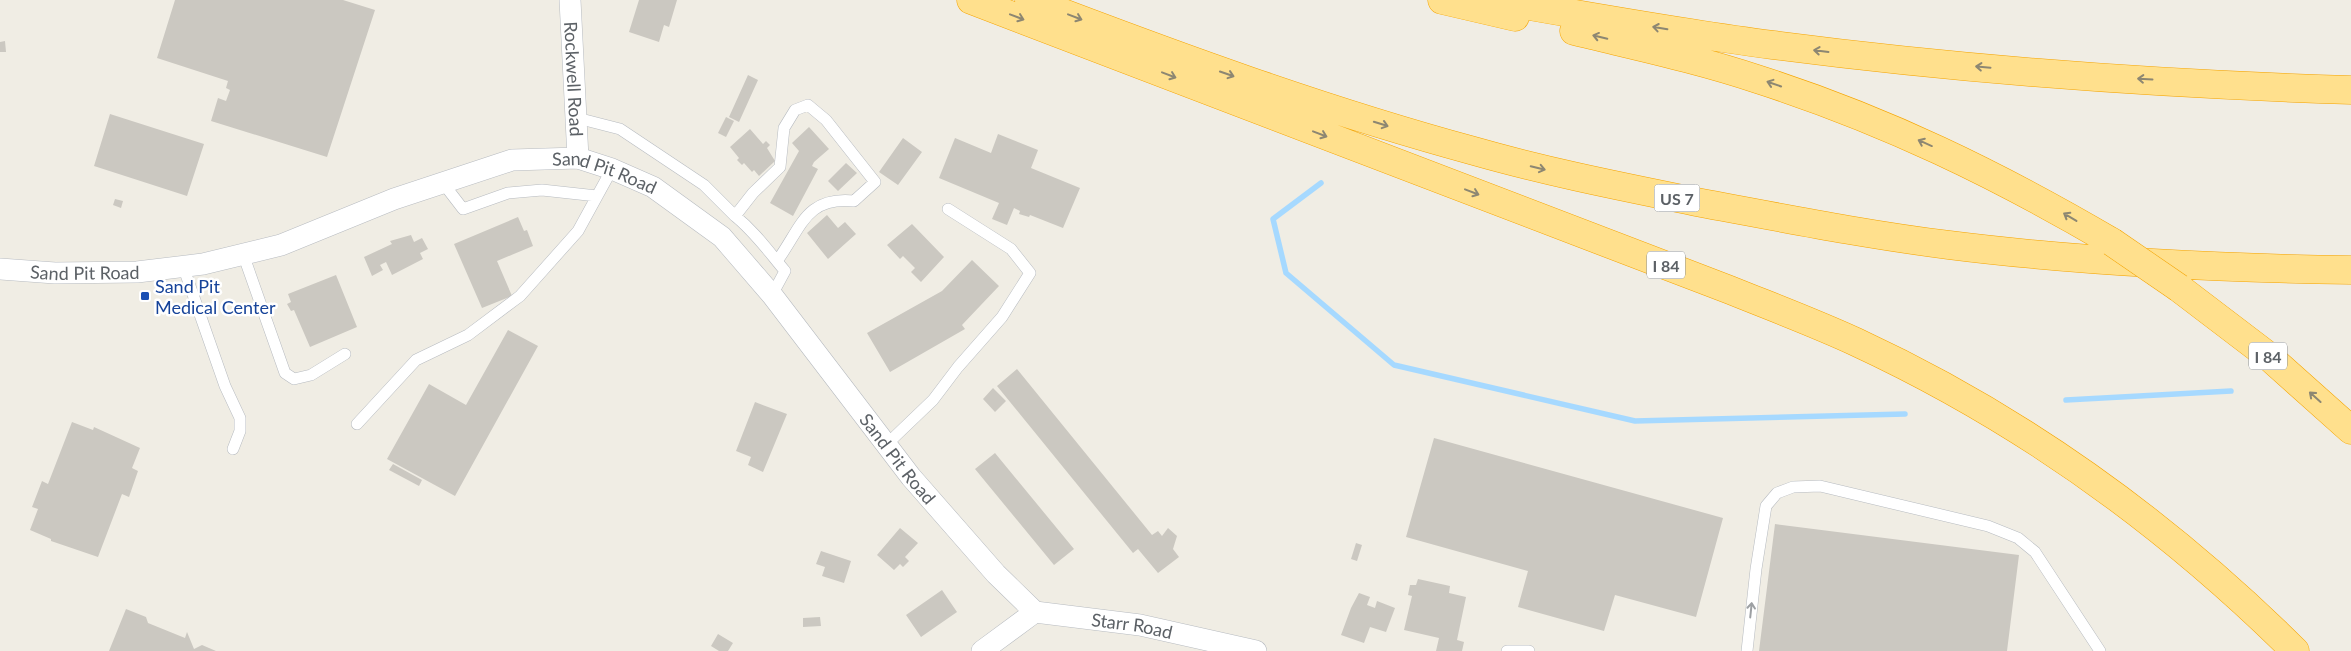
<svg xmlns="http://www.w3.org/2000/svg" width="2351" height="651" font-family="Lato,sans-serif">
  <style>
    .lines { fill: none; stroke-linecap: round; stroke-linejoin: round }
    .stream { stroke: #a6d9ff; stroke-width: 5.5 }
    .building { fill: #cbc8c1 }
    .lane-casing { stroke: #b7bbc0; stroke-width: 12 }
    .street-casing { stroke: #b7bbc0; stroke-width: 22 }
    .highway-casing { stroke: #f5a400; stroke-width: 29 }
    .lane { stroke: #fff; stroke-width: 11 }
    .street { stroke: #fff; stroke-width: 21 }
    .highway { stroke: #ffe08d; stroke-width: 28 }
    .highway-bridge-casing { stroke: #f5a400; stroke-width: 29; stroke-linecap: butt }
    .highway-bridge { stroke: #ffe08d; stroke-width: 28 }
    .oneway { stroke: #8d8772 }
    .oneway2 { stroke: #9da0a3 }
    .transit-dot { fill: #1a4fb4; stroke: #fff; stroke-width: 2 }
    .labels { text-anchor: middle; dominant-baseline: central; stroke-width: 5; stroke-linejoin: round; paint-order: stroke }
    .shield { fill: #fff; stroke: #8d9094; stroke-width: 1 }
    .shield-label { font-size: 16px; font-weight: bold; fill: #5c6166 }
    .street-label { font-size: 18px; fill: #5c6166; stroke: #fff }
    .transit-label { font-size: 18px; fill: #164399; stroke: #fff; text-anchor: start }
  </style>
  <rect width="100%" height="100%" fill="#f0ede4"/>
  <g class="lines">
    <path class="stream" d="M1321,183L1273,219L1286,273L1394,365L1635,421L1905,414
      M2066,400L2231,391"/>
  </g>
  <path class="building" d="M175,0H343L375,10L327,157L211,121L218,98L226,101L230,90L226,88L228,81L157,58Z
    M639,0H677L669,27L664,25L659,42L629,32Z
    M5,41L6,52H0V42Z
    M748,75L758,80L739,122L729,117Z
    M110,114L204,144L187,196L94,166Z
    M726,117L734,121L726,137L718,133Z
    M809,127L829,149L814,162L812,166L818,169L793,216L770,203L799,151L792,143Z
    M750,129L763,144L766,141L770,145L767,148L775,161L759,176L754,170L752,172L744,163L742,165L737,160L739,158L730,147Z
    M998,134L1038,150L1031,168L1080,188L1063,228L1030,215L1029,217L1019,214L1020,211L1014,208L1007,225L992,219L999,203L939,178L955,138L991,153Z
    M903,138L922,152L898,185L879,172Z
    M846,163L857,173L838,191L828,181Z
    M115,199L123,201L121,208L113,205Z
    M827,215L838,228L845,222L856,234L828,259L807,233Z
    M518,217L524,231L527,230L533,246L497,261L512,296L482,308L454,244Z
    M912,224L944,257L921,282L911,272L915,268L903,256L900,259L887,245Z
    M411,235L414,242L422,238L428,249L420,253L423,259L392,275L386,262L380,265L383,270L372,276L364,257L392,244L390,241Z
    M972,260L999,286L962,325L965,329L890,372L867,333L942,291Z
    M336,275L357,327L310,347L294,310L291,311L287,304L291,302L288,294Z
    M508,330L538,346L455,496L387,459L429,384L466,405Z
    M1017,369L1152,535L1158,531L1162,536L1168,528L1177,536L1173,549L1179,557L1158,573L1138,549L1133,553L997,386Z
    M993,388L1006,401L995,412L983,399Z
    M755,402L787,414L763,472L748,465L751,457L736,451Z
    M72,422L93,430L94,427L140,448L132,468L138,471L129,497L122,494L98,557L51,541V539L30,530L38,509L32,507L42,481L48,484Z
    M1434,438L1723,518L1696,617L1615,595L1604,631L1518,607L1528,571L1406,537Z
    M995,453L1074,549L1054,565L975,469Z
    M393,464L422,480L419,486L389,470Z
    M1775,524L2019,555L2007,651H1759Z
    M900,528L918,543L905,557L909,561L903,567L900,564L894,570L877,555Z
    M1356,543L1362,545L1357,561L1351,559Z
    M821,551L851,561L844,583L822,576L825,567L816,564Z
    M1418,579L1450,586L1449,593L1466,597L1457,640L1464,642L1462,651H1436L1439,638L1404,630L1412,596L1408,595L1410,585H1416Z
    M942,590L957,612L921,637L906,615Z
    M1359,593L1370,597L1367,605L1375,608L1377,601L1395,608L1386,632L1370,627L1364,643L1341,635L1351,608Z
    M126,609L146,617L148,623L185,638L187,632L194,649L202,645L216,651H109Z
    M820,617L821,626L803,627V618Z
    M718,634L733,643L728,651H719L711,646Z"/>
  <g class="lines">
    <defs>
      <path id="lane" d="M577,118L620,129L704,185L735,216
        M443,183L463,209L508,193L542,190L597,196
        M243,254L285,373L294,379L311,375L345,354
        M183,266L225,386L240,418V431L233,449
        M772,295L785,271C769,252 755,232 735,216L753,193L780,167L784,128L795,110L808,105L826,120L875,182L854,201C805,196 801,229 777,261
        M357,424L416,360L468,335L520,296L578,231L612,169
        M886,445L933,400L958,367L1002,317L1030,273L1011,249L948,209
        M1507,651H1529
        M1747,651L1756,569L1766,506L1777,493L1793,487L1820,486L1988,526L2018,538L2035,552L2100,651"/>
      <g id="street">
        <path id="s1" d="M570,0L578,158"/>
        <path id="s2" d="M0,269L55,273L137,272L203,264L281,245L394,199L512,160L578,158L612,169L653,187L722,237L772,295L911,477L996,574L1035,612"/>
        <path id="s3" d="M1035,612L1140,625L1256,651"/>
        <path d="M982,651L1035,612"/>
      </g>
      <path id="highway" d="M971,0L1730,290C1772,307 1815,323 1856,342C2020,418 2167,524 2295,651
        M1029,0C1176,56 1323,110 1474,151C1551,173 1629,188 1707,204C1788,219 1868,235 1949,245C2083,262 2217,268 2351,270
        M1442,0L1515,17
        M1495,0C1587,16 1680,33 1773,45C1964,70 2158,84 2351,90
        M1574,31C1635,46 1697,59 1757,79C1885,120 1996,174 2112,242
        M2179,288L2267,355L2351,430"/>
    </defs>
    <use href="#lane" class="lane-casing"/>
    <use href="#street" class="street-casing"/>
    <use href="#highway" class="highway-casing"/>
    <use href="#lane" class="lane"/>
    <use href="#street" class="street"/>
    <use href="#highway" class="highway"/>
    <defs>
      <path id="highway-bridge" d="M2112,242L2179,288"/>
    </defs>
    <use href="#highway-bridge" class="highway-bridge-casing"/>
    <use href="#highway-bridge" class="highway-bridge"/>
  </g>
  <defs><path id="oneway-shaft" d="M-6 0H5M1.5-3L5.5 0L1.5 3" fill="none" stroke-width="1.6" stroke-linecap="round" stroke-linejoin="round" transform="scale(1.25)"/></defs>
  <g class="oneway">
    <use href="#oneway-shaft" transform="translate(1017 17) rotate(21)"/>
    <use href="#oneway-shaft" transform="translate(1075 17) rotate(21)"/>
    <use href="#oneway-shaft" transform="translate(1660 28) rotate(-171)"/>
    <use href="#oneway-shaft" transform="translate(1600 37) rotate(-167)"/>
    <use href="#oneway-shaft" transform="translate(1821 51) rotate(-173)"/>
    <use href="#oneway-shaft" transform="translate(1983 67) rotate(-175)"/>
    <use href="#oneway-shaft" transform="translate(1227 74) rotate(19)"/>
    <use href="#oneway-shaft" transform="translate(1169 75) rotate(21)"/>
    <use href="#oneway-shaft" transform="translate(2145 79) rotate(-177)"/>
    <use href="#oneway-shaft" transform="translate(1774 84) rotate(-161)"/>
    <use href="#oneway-shaft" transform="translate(1381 124) rotate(17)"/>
    <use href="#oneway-shaft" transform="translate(1320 134) rotate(21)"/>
    <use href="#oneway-shaft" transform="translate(1925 143) rotate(-156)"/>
    <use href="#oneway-shaft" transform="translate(1538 168) rotate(14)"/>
    <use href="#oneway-shaft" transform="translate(1472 192) rotate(21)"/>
    <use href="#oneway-shaft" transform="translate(2070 217) rotate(-149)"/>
    <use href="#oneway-shaft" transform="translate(2315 397) rotate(-138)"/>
  </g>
  <use class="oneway2" href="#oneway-shaft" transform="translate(1751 610) rotate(-84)"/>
  <rect class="transit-dot" x="140" y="291" width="10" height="10" rx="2.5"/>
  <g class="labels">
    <g class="shield">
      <rect x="1654.5" y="184.5" width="45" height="27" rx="4"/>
      <rect x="1647" y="251.5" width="38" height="27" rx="4"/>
      <rect x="2249" y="342.5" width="38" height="27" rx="4"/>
    </g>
    <g class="shield-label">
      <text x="1677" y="198">US 7</text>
      <text x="1666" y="265">I 84</text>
      <text x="2268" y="356">I 84</text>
    </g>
    <g class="street-label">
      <text stroke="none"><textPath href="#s1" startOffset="79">Rockwell Road</textPath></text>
      <text stroke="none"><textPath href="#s2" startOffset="625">Sand Pit Road</textPath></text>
      <text stroke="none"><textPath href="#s2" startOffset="85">Sand Pit Road</textPath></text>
      <text stroke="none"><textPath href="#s2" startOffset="1045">Sand Pit Road</textPath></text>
      <text stroke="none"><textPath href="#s3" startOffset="98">Starr Road</textPath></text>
    </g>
    <g class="transit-label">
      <text x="155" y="286">Sand Pit<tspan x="155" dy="21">Medical Center</tspan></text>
    </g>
  </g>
</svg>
